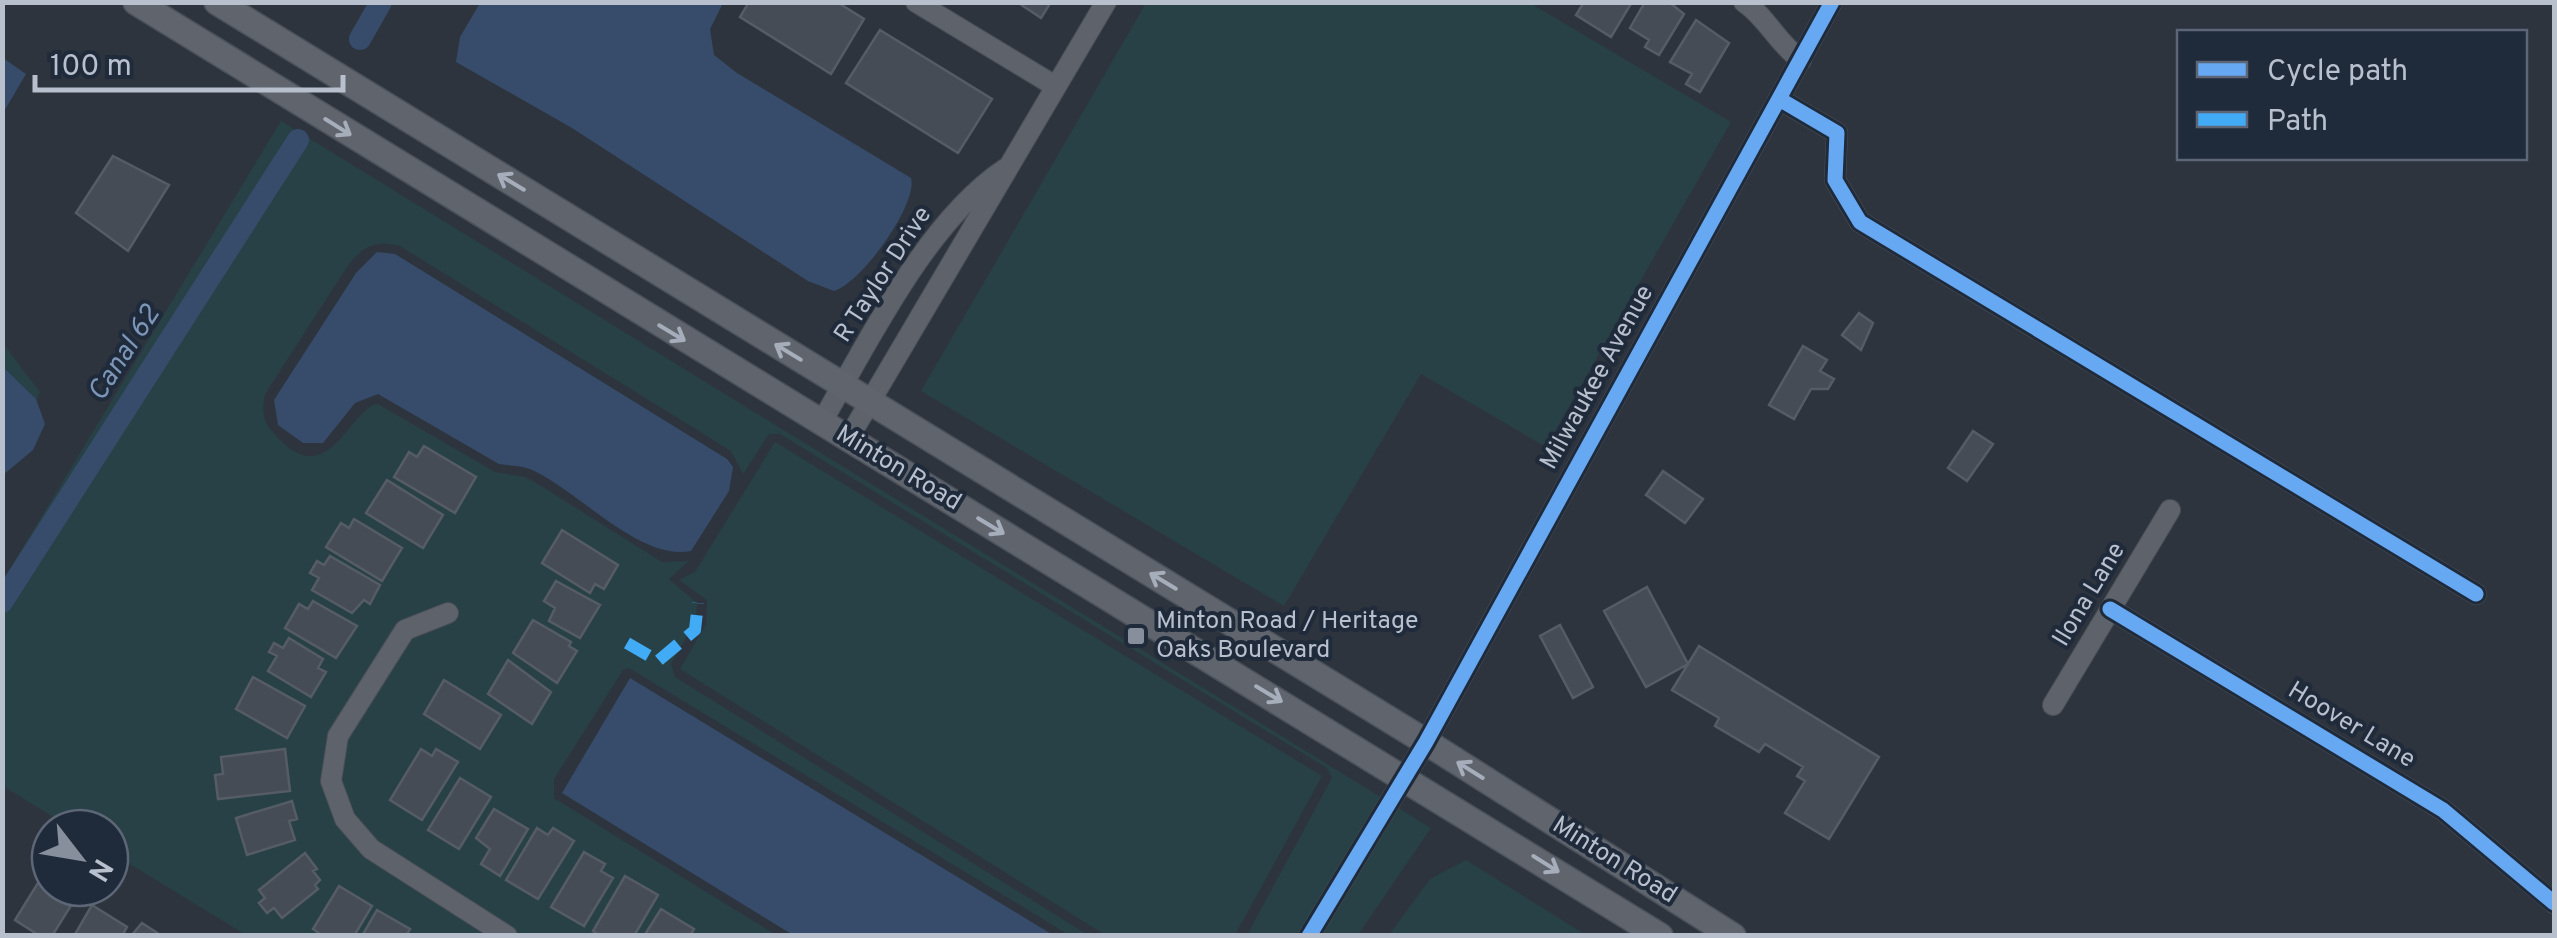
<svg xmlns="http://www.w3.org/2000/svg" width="2557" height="938" font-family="Overpass,sans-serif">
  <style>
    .green { fill: #284146 }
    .water { fill: #364c6a }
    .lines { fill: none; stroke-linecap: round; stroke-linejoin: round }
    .canal { stroke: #364c6a; stroke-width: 22 }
    .building { fill: #464c55; stroke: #555c65; stroke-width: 2.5 }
    .minor-casing { stroke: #4a4f56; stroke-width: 22 }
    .major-casing { stroke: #4b515b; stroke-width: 28 }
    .minor { stroke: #5e636b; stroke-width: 20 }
    .major { stroke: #60656d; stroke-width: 25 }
    .quiet { stroke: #42abf6; stroke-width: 12; stroke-dasharray: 25 12; stroke-linecap: butt }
    .cycleway-casing { stroke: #1f2a3b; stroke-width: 21 }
    .cycleway { stroke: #66a8f1; stroke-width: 15 }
    .oneway { stroke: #a6aebb }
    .poi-dot { fill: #878f9c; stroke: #1f2a3b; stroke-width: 4 }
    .labels { text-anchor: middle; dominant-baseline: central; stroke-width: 8; stroke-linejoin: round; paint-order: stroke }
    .street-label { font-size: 25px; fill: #b8c0ce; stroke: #1f2a3b }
    .poi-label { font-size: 25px; fill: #b8c0ce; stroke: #1f2a3b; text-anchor: start }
    .water-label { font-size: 28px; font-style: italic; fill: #7c96b8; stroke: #1f2a3b }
  </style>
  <rect width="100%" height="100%" fill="#2d343e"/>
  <path class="green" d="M1146,3H1530L1731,122L1546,447L1421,374L1284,606L921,391Z
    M281,121L1431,828L1358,935H1247L1332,778L1327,768L780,434H769L743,474L731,451L400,246C373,240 364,246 347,267L265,394C262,408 262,420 272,431C328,499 348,408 378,404L495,472L525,477L538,484L662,562L689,561L669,579L697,603L696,621L671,664L675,677L1088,935H1069L629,668L623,670L554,779V798L776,935H246L110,852V828H71L3,786L2,582Z
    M2,342L40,392L36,400L3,367Z
    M775,442L1322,776L1235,935H1105L680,669L706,624L707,600L679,580L695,572Z
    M1466,860L1586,935H1389L1430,879Z"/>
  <path class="water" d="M480,3H723L710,29L714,55L737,73L911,178C918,205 861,283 834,291L808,281L572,128L456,62L460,37Z
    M3,58L26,74L3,113Z
    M377,252L395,254L727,459L733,467L729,491L691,551C638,561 579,490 530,469C520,465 510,466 499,464L378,394L355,403L323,443H303L278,425L274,400L356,273Z
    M3,367L36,399L45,424L33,450L3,475Z
    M630,678L1053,935H793L562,793Z"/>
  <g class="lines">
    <path class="canal" d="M360,39L381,2
      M2,602L298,140"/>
  </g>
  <path class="building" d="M749,2H837L864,19L831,74L740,17Z
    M1017,2H1051L1041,18Z
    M1584,2H1632L1611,37L1576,15Z
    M1645,2H1669L1684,14L1659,55L1645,47L1649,40L1630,28Z
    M1696,20L1729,43L1700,92L1686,84L1692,74L1670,62Z
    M880,30L992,99L958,153L846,83Z
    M113,156L169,185L128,251L76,213Z
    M1859,313L1873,323L1861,350L1842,335Z
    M1803,346L1827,360L1820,371L1834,379L1828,389H1811L1794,419L1769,405Z
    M1973,431L1993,444L1967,481L1948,468Z
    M424,446L476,477L455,513L394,477L409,452L417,457Z
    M1663,471L1703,499L1685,523L1646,495Z
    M387,480L443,515L423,548L366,513Z
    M354,519L402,548L382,581L326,547L341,523L349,528Z
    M562,530L618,565L604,589L595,584L590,593L542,563Z
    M330,556L380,585L370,604L364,600L352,613L312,590L319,578L310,573L317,561L324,565Z
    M556,581L600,605L580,638L549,621L555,608L544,601Z
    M1647,587L1688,664L1646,687L1604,611Z
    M313,601L357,626L336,658L285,628L299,604L308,609Z
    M533,620L571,642L569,646L577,651L557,683L513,653Z
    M1560,625L1593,687L1573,698L1540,636Z
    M289,638L323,659L318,668L326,672L311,697L268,671L277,656L269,652L274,643L283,648Z
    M1699,646L1879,757L1829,839L1785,813L1805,781L1797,776L1803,767L1765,744L1759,752L1715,726L1719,718L1672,690Z
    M508,660L551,692L532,724L488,694Z
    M253,677L305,706L287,738L236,709Z
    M444,680L501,715L480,749L424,714Z
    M285,749L290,791L218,799L215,775L223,774L221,757Z
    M421,749L432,756L436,749L458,762L422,820L390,800Z
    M460,778L491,797L459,849L428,830Z
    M292,801L297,819L289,821L295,840L247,855L236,818Z
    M494,809L528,829L500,876L481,864L490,849L476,838Z
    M537,828L548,835L553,828L574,841L538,899L506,880Z
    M584,852L605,864L601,871L613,878L584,926L551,907Z
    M305,853L317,869L313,871L320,880L315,885L318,889L282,918L274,908L267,913L259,903L265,898L259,890Z
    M46,870L50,871V888L80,891L52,936H40L15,920Z
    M625,876L658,895L634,936H601L593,931Z
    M339,886L372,906L354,936H323L313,929Z
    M92,905L127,927L122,936H74Z
    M661,909L694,929L690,936H644Z
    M377,910L410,929L406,936H362Z
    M142,923L162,936H131Z"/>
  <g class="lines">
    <defs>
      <path id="minor" d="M916,2L1055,86
        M1744,2C1767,17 1776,42 1801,60
        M1779,99L1837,133L1835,180L1860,222L2476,594
        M821,423C869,341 926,222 1005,169
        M848,439L1106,2
        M2110,609L2443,810L2554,903
        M448,613L405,630L338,736L331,781L345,819L371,849L507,936
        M2053,705L2170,510
        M1309,936L1426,742L1832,2"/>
      <path id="major" d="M136,2L1660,936
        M217,2L1426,742L1733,936"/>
    </defs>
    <use href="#minor" class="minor-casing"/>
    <use href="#major" class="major-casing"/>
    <use href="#minor" class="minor"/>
    <use href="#major" class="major"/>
    <path class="quiet" d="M627,643L658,661L695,630L698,603"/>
    <defs>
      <path id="cycleway" d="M1779,99L1837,133L1835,180L1860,222L2476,594
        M2110,609L2443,810L2554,903
        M1309,936L1426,742L1832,2"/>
    </defs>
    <use href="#cycleway" class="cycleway-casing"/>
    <use href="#cycleway" class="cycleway"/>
  </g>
  <defs><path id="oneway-shaft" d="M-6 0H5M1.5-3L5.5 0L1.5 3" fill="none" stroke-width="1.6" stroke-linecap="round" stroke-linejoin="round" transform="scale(2.5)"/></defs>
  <g class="oneway">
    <use href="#oneway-shaft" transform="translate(338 127) rotate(32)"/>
    <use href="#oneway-shaft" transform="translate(511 182) rotate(-149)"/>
    <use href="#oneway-shaft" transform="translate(672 333) rotate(31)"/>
    <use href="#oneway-shaft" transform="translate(788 352) rotate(-149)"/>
    <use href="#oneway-shaft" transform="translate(991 526) rotate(31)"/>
    <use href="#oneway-shaft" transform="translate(1163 581) rotate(-149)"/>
    <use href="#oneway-shaft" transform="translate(1269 694) rotate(31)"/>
    <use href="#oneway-shaft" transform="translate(1470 770) rotate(-148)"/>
    <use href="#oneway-shaft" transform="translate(1546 864) rotate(32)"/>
  </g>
  <rect class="poi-dot" x="1126" y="626" width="20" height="20" rx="5"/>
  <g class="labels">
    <g class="street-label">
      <text transform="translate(884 275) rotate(-57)">R Taylor Drive</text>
      <text transform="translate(1598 378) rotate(-61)">Milwaukee Avenue</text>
      <text transform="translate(898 469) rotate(31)">Minton Road</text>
      <text transform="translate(2090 595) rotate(-59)">Ilona Lane</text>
      <text transform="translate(2351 726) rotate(31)">Hoover Lane</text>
      <text transform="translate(1614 861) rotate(32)">Minton Road</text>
    </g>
    <g class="poi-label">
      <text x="1156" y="622">Minton Road / Heritage<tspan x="1156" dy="29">Oaks Boulevard</tspan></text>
    </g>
    <g class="water-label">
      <text transform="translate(125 354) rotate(-57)">Canal 62</text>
    </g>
  </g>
  <rect width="2557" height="938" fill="none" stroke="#b8c0ce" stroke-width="10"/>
  <rect x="2177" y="30" width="350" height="130" fill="#1f2a3b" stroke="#5c6676" stroke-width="2.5"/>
  <rect x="2197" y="62" width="50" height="15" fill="#66a8f1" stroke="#5c6676" stroke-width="2.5"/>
  <text x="2267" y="80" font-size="30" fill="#b8c0ce">Cycle path</text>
  <rect x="2197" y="112" width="50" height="15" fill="#42abf6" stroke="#5c6676" stroke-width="2.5"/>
  <text x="2267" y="130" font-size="30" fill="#b8c0ce">Path</text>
  <g transform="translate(80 858) rotate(121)"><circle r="48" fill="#1f2a3b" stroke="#5c6676" stroke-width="2.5"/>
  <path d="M0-8L18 38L0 25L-18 38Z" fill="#878f9c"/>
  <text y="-15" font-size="28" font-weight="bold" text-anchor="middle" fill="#b8c0ce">N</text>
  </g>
  <path d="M35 75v15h308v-15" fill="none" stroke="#b8c0ce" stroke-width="5"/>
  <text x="50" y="75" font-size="30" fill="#b8c0ce" stroke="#1f2a3b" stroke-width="8" paint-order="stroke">100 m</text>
</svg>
